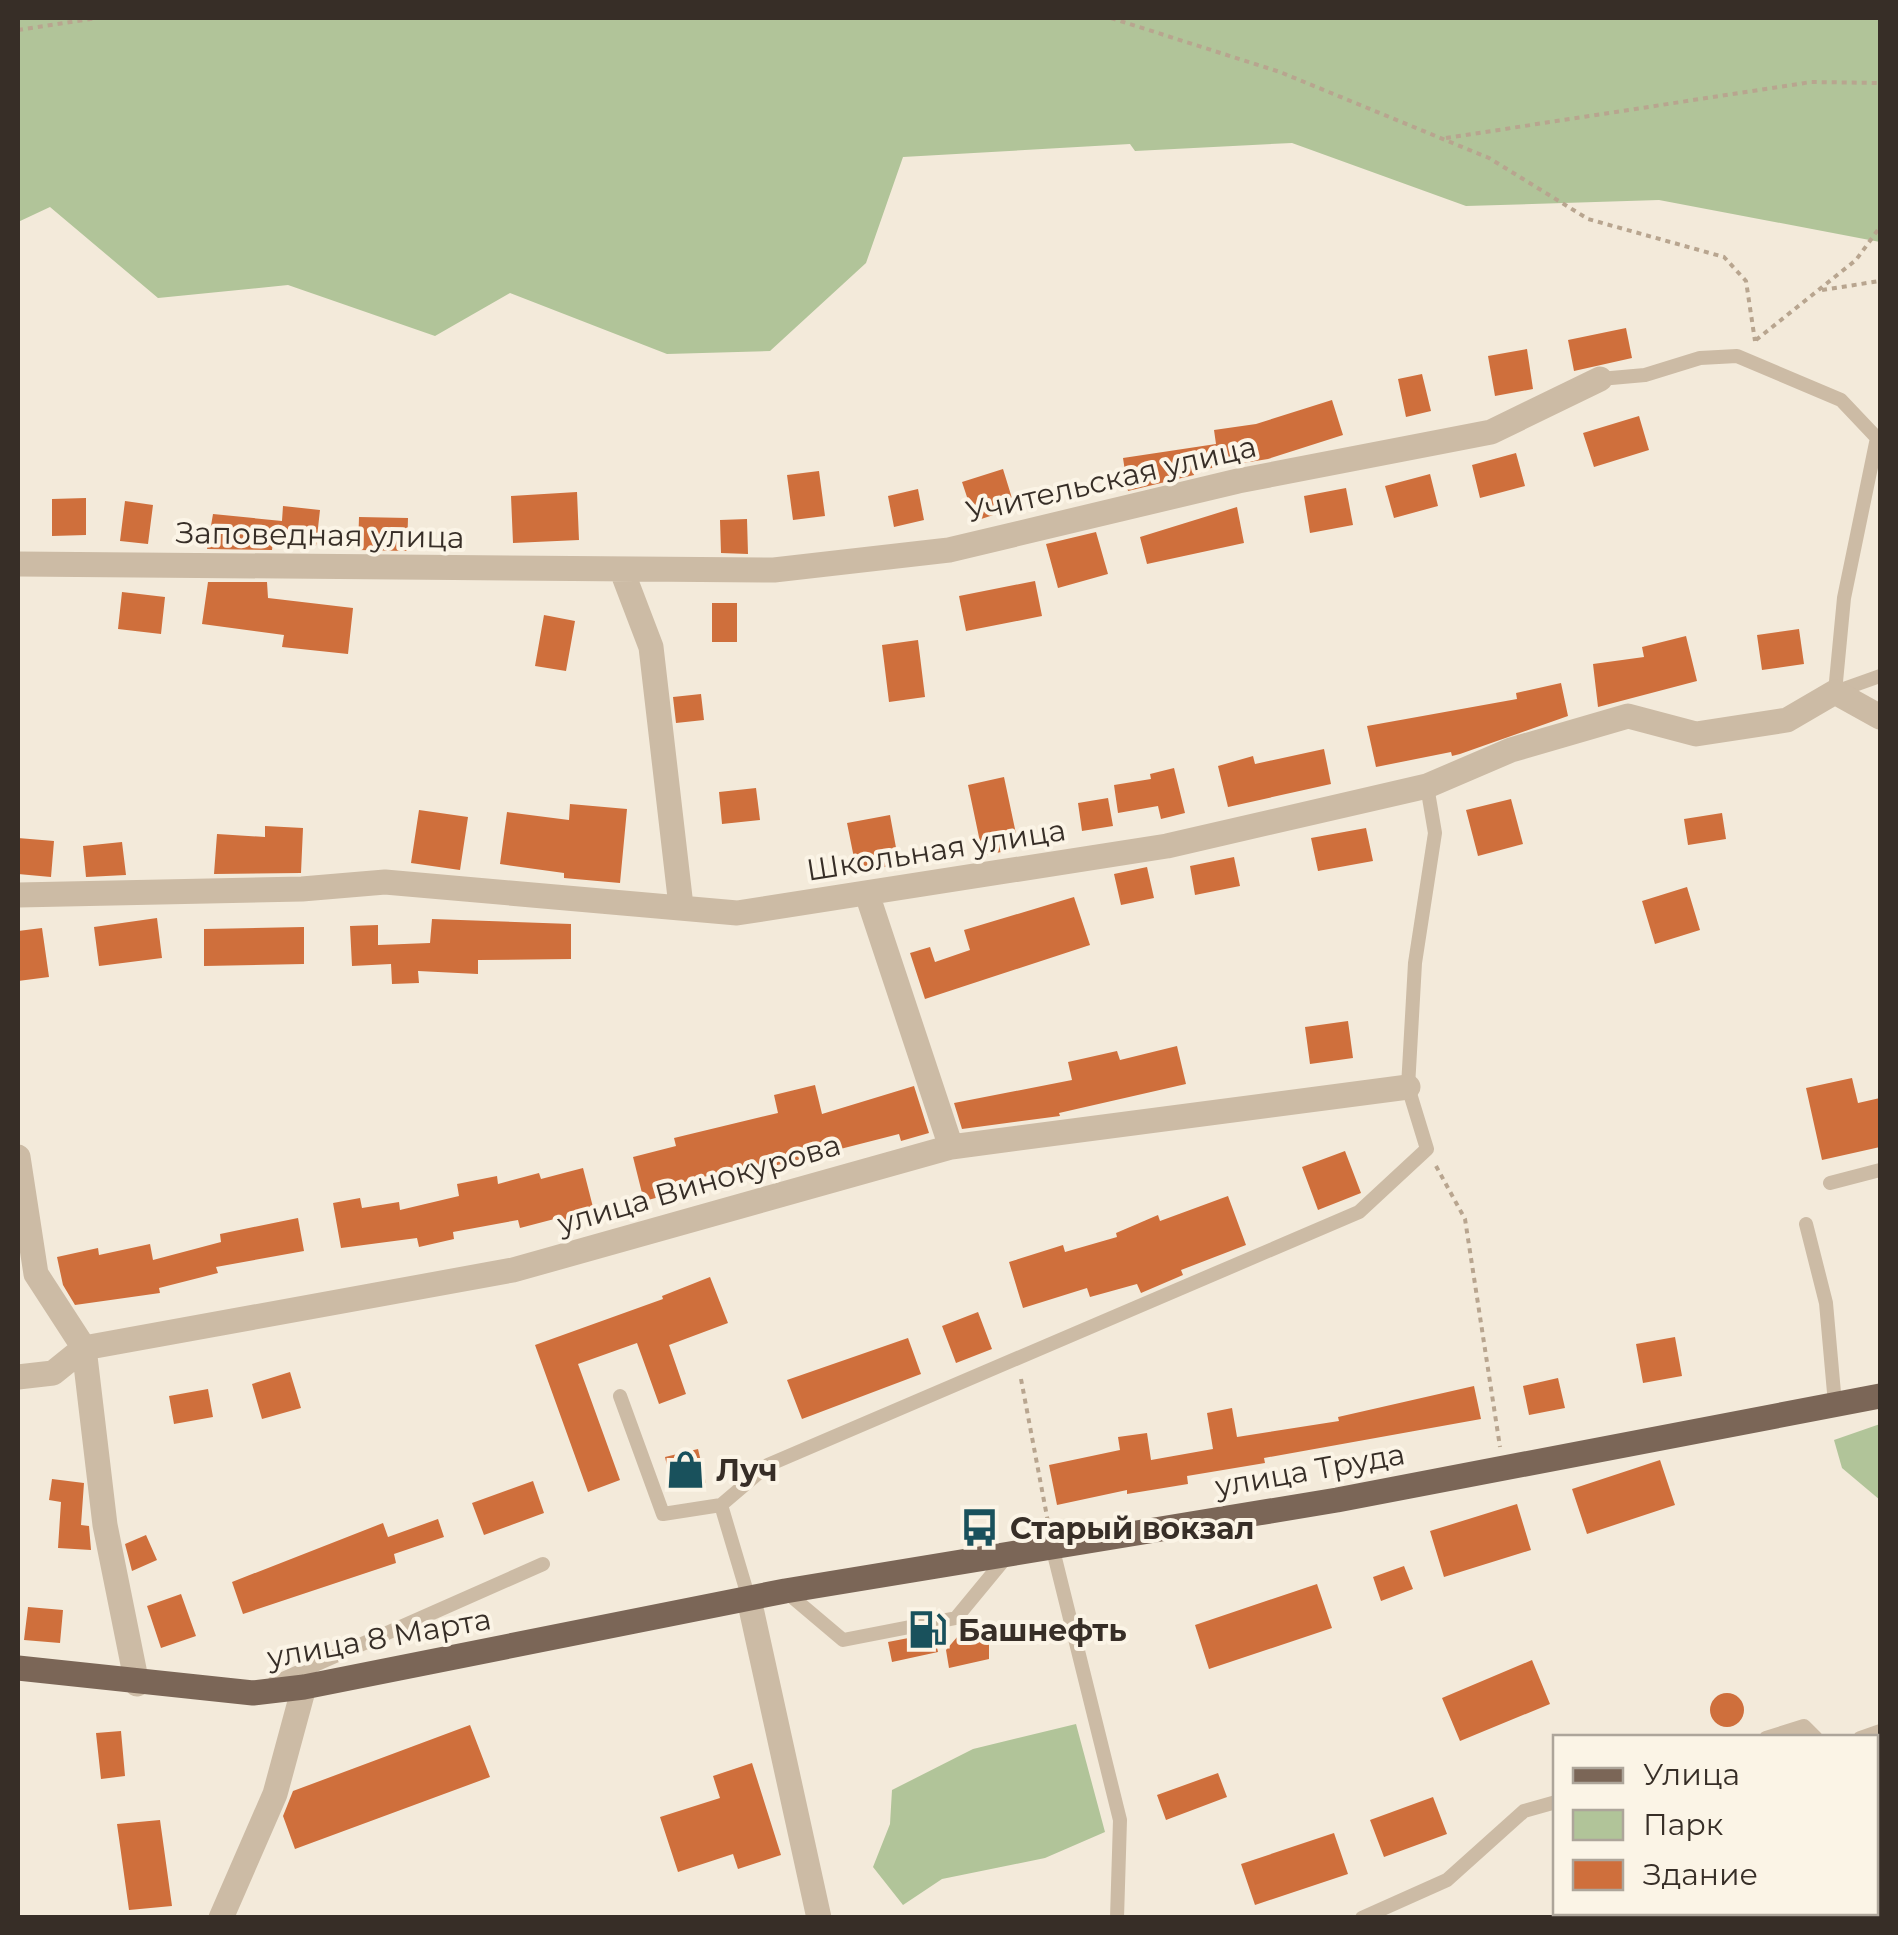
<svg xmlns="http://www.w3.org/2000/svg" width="1898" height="1935" font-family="Montserrat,sans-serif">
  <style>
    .green { fill: #b1c499 }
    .building { fill: #cf6f3c }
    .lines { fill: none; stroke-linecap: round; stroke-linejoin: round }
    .path { stroke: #b8a58f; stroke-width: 4; stroke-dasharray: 5 5; stroke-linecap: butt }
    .lane { stroke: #ccbba5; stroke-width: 14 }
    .street { stroke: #ccbba5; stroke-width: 25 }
    .primary { stroke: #7b6657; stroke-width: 25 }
    .rail { stroke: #372e27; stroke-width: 8; stroke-dasharray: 2.5 8; stroke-linecap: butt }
    .labels { text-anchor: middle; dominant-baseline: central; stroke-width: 8; stroke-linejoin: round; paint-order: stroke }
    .street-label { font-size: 30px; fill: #372e27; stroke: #fbf4e6 }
    .poi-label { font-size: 30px; font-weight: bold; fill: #372e27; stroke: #fbf4e6; text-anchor: start }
  </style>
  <rect width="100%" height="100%" fill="#f3eada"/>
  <path class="green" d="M18,18H1880V242L1659,200L1466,206L1292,143L1135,151L1130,144L903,157L866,263L770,351L667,354L510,293L435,336L288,285L158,298L50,207L18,222Z
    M1880,1424V1500L1842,1468L1834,1440Z
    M1076,1724L1105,1832L1045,1858L942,1879L903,1905L873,1867L890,1824L892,1790L973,1749Z"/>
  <path class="building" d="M1626,328L1632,358L1574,371L1568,340Z
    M1527,349L1533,389L1495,396L1488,356Z
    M1422,374L1431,411L1406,417L1398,379Z
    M1332,400L1343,435L1268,459L1193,471L1194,475L1128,491L1123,458L1216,444L1214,430L1256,424Z
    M1639,416L1649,450L1594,467L1583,433Z
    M1516,453L1525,486L1480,498L1472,465Z
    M1003,469L1015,508L975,521L962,482Z
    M819,471L825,516L793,520L787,475Z
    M1430,474L1438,506L1394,518L1385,486Z
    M1346,488L1353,525L1310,533L1304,496Z
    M918,489L924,520L894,527L888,496Z
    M577,492L579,540L513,543L511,496Z
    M86,498V535L52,536V499Z
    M125,501L153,505L148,544L120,541Z
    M283,506L320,510L316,546L273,542L272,550L207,549L213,514L282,521Z
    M1237,507L1244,543L1147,564L1140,537Z
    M359,517L408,518L407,551L358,550Z
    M747,519L748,554L721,553L720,520Z
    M1096,532L1108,574L1058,588L1046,544Z
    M1035,581L1042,616L966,631L959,596Z
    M208,582H267L268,598L353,608L348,654L282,647L284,635L202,624Z
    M122,592L165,597L161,634L118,629Z
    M712,603H737V642H712Z
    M544,615L575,621L566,671L535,666Z
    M1799,629L1804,664L1762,670L1757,635Z
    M1686,636L1697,681L1598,707L1593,664L1644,657L1642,647Z
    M918,640L925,697L889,702L882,645Z
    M1561,683L1568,716L1460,754L1452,756L1451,752L1376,767L1367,726L1517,699L1516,693Z
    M701,694L704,720L676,723L673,697Z
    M1324,749L1331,784L1228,807L1218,766L1253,756L1255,764Z
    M1174,768L1185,813L1161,819L1158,806L1118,813L1114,785L1151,779L1150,774Z
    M1004,777L1019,848L983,856L968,785Z
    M756,788L760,820L722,824L719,792Z
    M1108,798L1113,826L1082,831L1078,803Z
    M1511,799L1523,844L1478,856L1466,810Z
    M570,804L627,809L620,883L564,878V873L500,864L507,812L569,820Z
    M419,810L468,817L460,870L411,863Z
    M1722,813L1726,839L1688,845L1684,819Z
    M890,815L899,864L857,873L847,823Z
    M265,826L303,828L301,873L214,874L217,834L265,837Z
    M1366,828L1373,861L1318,871L1311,838Z
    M18,838L54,841L51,877L18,874Z
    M122,842L126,875L86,877L83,846Z
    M1234,857L1240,886L1195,895L1190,866Z
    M1147,867L1154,898L1121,905L1114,874Z
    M1687,887L1700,930L1655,944L1642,901Z
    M1074,897L1090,945L925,999L910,953L930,947L935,962L970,950L964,930Z
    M157,918L162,958L99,966L94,927Z
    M432,919L571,924V959L478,960V974L418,971L419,983L392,984L391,964L352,966L350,926L378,925V945L430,943Z
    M304,927V964L204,966V929Z
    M42,928L49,977L18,981V931Z
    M1348,1021L1353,1058L1310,1064L1305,1027Z
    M1177,1046L1186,1084L1059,1113L1060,1116L962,1129L954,1103L1072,1080L1068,1062L1117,1051L1120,1060Z
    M1852,1078L1858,1103L1880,1098V1147L1822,1160L1806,1088Z
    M815,1085L822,1114L914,1086L929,1133L901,1141L899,1134L746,1173L745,1166L677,1184L679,1192L644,1201L633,1157L676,1146L674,1138L778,1113L774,1095Z
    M1345,1151L1361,1193L1318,1210L1302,1167Z
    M583,1168L595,1215L564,1223L562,1217L520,1228L518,1220L453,1232L454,1239L419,1247L417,1238L341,1248L333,1203L360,1198L362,1208L399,1202L400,1210L459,1196L457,1184L497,1176L498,1184L539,1173L541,1179Z
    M1228,1196L1246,1245L1181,1270L1183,1275L1141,1293L1137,1284L1090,1297L1087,1288L1023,1308L1009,1262L1063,1245L1065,1252L1117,1237L1116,1233L1158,1215L1160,1221Z
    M298,1218L304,1251L216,1267L218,1273L159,1288L160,1293L75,1305L63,1285L57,1257L98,1248L99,1255L150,1244L153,1260L221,1242L220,1234Z
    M710,1277L728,1323L669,1345L686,1394L659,1404L637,1343L578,1364L620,1480L588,1492L535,1345L663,1299L662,1296Z
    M978,1312L992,1349L956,1363L942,1326Z
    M1675,1337L1682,1376L1643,1383L1636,1344Z
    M908,1338L921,1374L802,1419L787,1380Z
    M290,1372L301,1408L262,1419L252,1384Z
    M1558,1378L1565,1408L1529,1415L1523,1386Z
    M1474,1386L1481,1419L1264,1458L1265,1463L1187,1476L1188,1484L1127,1494V1490L1057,1505L1049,1465L1120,1450L1118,1437L1147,1433L1151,1460L1213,1449L1207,1413L1232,1408L1237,1437L1339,1421L1338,1417Z
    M208,1389L213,1417L174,1424L169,1396Z
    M698,1449L706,1483L673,1491L665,1457Z
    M1660,1460L1675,1505L1587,1534L1572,1489Z
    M52,1479L84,1483L81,1525L89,1526L91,1550L58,1548L61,1502L49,1500Z
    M533,1481L544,1513L484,1535L472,1503Z
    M1517,1504L1531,1550L1444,1577L1430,1531Z
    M438,1519L444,1537L394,1554L396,1563L243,1614L232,1582L383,1523L388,1537Z
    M146,1535L157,1560L132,1571L125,1544Z
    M1404,1566L1413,1589L1381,1601L1373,1577Z
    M1317,1584L1332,1628L1209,1669L1195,1625Z
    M181,1594L196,1636L161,1648L147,1606Z
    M28,1607L63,1610L60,1643L24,1640Z
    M975,1628L989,1639V1659L949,1668L946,1650L964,1629Z
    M934,1633L938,1652L892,1662L888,1642Z
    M1532,1660L1550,1704L1460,1741L1442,1698Z
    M1710 1710a17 17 0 1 1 34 0a17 17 0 1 1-34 0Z
    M470,1725L490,1777L295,1849L283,1816L293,1791Z
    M121,1731L125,1776L101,1779L96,1733Z
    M752,1763L781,1855L738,1869L733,1854L678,1872L660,1817L720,1798L713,1776Z
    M1218,1773L1227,1797L1166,1820L1157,1795Z
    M1433,1797L1447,1834L1384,1857L1370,1820Z
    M160,1820L172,1906L129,1910L117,1824Z
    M1334,1833L1348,1874L1255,1905L1241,1864Z"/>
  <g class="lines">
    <path class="path" d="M1111,18L1280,72L1489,158L1588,219L1724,257L1746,281L1755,341
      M18,30L98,18
      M1446,138L1811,82L1880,83
      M1822,290L1880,281
      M1756,340L1856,260L1880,227
      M1436,1166L1465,1219L1500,1447
      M1021,1379L1048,1522"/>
    <path class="lane" d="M1600,379L1645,375L1700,358L1737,356L1841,400L1877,438L1844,598L1835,692L1880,676
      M1830,1183L1880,1170
      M1806,1224L1826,1303L1835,1404
      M620,1396L663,1514L721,1505
      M1052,1546L1120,1820L1117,1918
      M785,1591L843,1640L956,1618L1008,1555
      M749,1599L721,1505L768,1465L1359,1212L1427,1149L1408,1087L1415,963L1435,833L1427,786
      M274,1683L543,1564
      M1766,1738L1804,1726L1816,1738
      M1860,1738L1880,1731
      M1362,1918L1447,1880L1524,1811L1556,1802"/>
    <path class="street" d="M18,564L774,570L949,550L1238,481L1491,432L1600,379
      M622,571L651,647L681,906
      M867,894L951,1147
      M18,895L302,889L385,882L737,913L1167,846L1427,786L1511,750L1628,716L1696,734L1787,720L1835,692L1880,717
      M18,1157L36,1274L84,1348L105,1525L137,1684
      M18,1377L53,1373L84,1348L513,1270L951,1147L1408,1087
      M749,1599L819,1918
      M221,1918L275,1794L304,1687"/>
    <path class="primary" d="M18,1668L253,1693L304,1687L785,1591L1337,1500L1880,1396"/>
    <path class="rail" d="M1876,1814L1880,1812
      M1876,1836L1880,1834
      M1876,1867L1880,1865
      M1659,1918L1673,1912
      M1745,1918L1758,1912"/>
  </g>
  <defs>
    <symbol id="shop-bare" viewBox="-9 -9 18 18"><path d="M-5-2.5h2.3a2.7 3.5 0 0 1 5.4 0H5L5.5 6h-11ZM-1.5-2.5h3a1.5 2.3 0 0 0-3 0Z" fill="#19515c" stroke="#fbf4e6" stroke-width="2.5" paint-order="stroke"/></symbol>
    <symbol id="bus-bare" viewBox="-9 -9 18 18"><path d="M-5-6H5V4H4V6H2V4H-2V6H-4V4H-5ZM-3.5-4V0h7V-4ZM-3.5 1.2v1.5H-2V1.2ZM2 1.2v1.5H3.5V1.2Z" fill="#19515c" stroke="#fbf4e6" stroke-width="2.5" paint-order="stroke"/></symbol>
    <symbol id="fuel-bare" viewBox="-9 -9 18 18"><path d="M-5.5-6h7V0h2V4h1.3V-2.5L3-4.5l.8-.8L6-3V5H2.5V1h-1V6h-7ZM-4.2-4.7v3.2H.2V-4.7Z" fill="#19515c" stroke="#fbf4e6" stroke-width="2.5" paint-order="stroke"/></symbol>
  </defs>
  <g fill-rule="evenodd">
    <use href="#shop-bare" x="658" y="1442" width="55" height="55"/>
    <use href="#bus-bare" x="952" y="1500" width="55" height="55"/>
    <use href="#fuel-bare" x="900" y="1602" width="55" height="55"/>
  </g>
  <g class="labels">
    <g class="street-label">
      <text transform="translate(1111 479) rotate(-13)">Учительская улица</text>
      <text transform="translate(320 535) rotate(1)">Заповедная улица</text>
      <text transform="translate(936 850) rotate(-9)">Школьная улица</text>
      <text transform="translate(699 1184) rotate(-16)">улица Винокурова</text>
      <text transform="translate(1310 1470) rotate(-10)">улица Труда</text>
      <text transform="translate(379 1638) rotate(-10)">улица 8 Марта</text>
    </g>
    <g class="poi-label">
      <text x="716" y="1470">Луч</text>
      <text x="1010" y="1528">Старый вокзал</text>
      <text x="958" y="1630">Башнефть</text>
    </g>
  </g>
  <rect width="1898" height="1935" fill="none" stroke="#372e27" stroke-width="40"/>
  <rect x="1553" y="1735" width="325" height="180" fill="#fbf4e6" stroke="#ada59a" stroke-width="2.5"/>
  <rect x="1573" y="1768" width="50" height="15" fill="#7b6657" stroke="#ada59a" stroke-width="2.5"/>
  <text x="1643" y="1785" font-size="30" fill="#372e27">Улица</text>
  <rect x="1573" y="1810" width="50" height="30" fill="#b1c499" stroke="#ada59a" stroke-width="2.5"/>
  <text x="1643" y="1835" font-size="30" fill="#372e27">Парк</text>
  <rect x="1573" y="1860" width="50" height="30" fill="#cf6f3c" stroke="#ada59a" stroke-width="2.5"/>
  <text x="1643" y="1885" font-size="30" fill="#372e27">Здание</text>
</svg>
